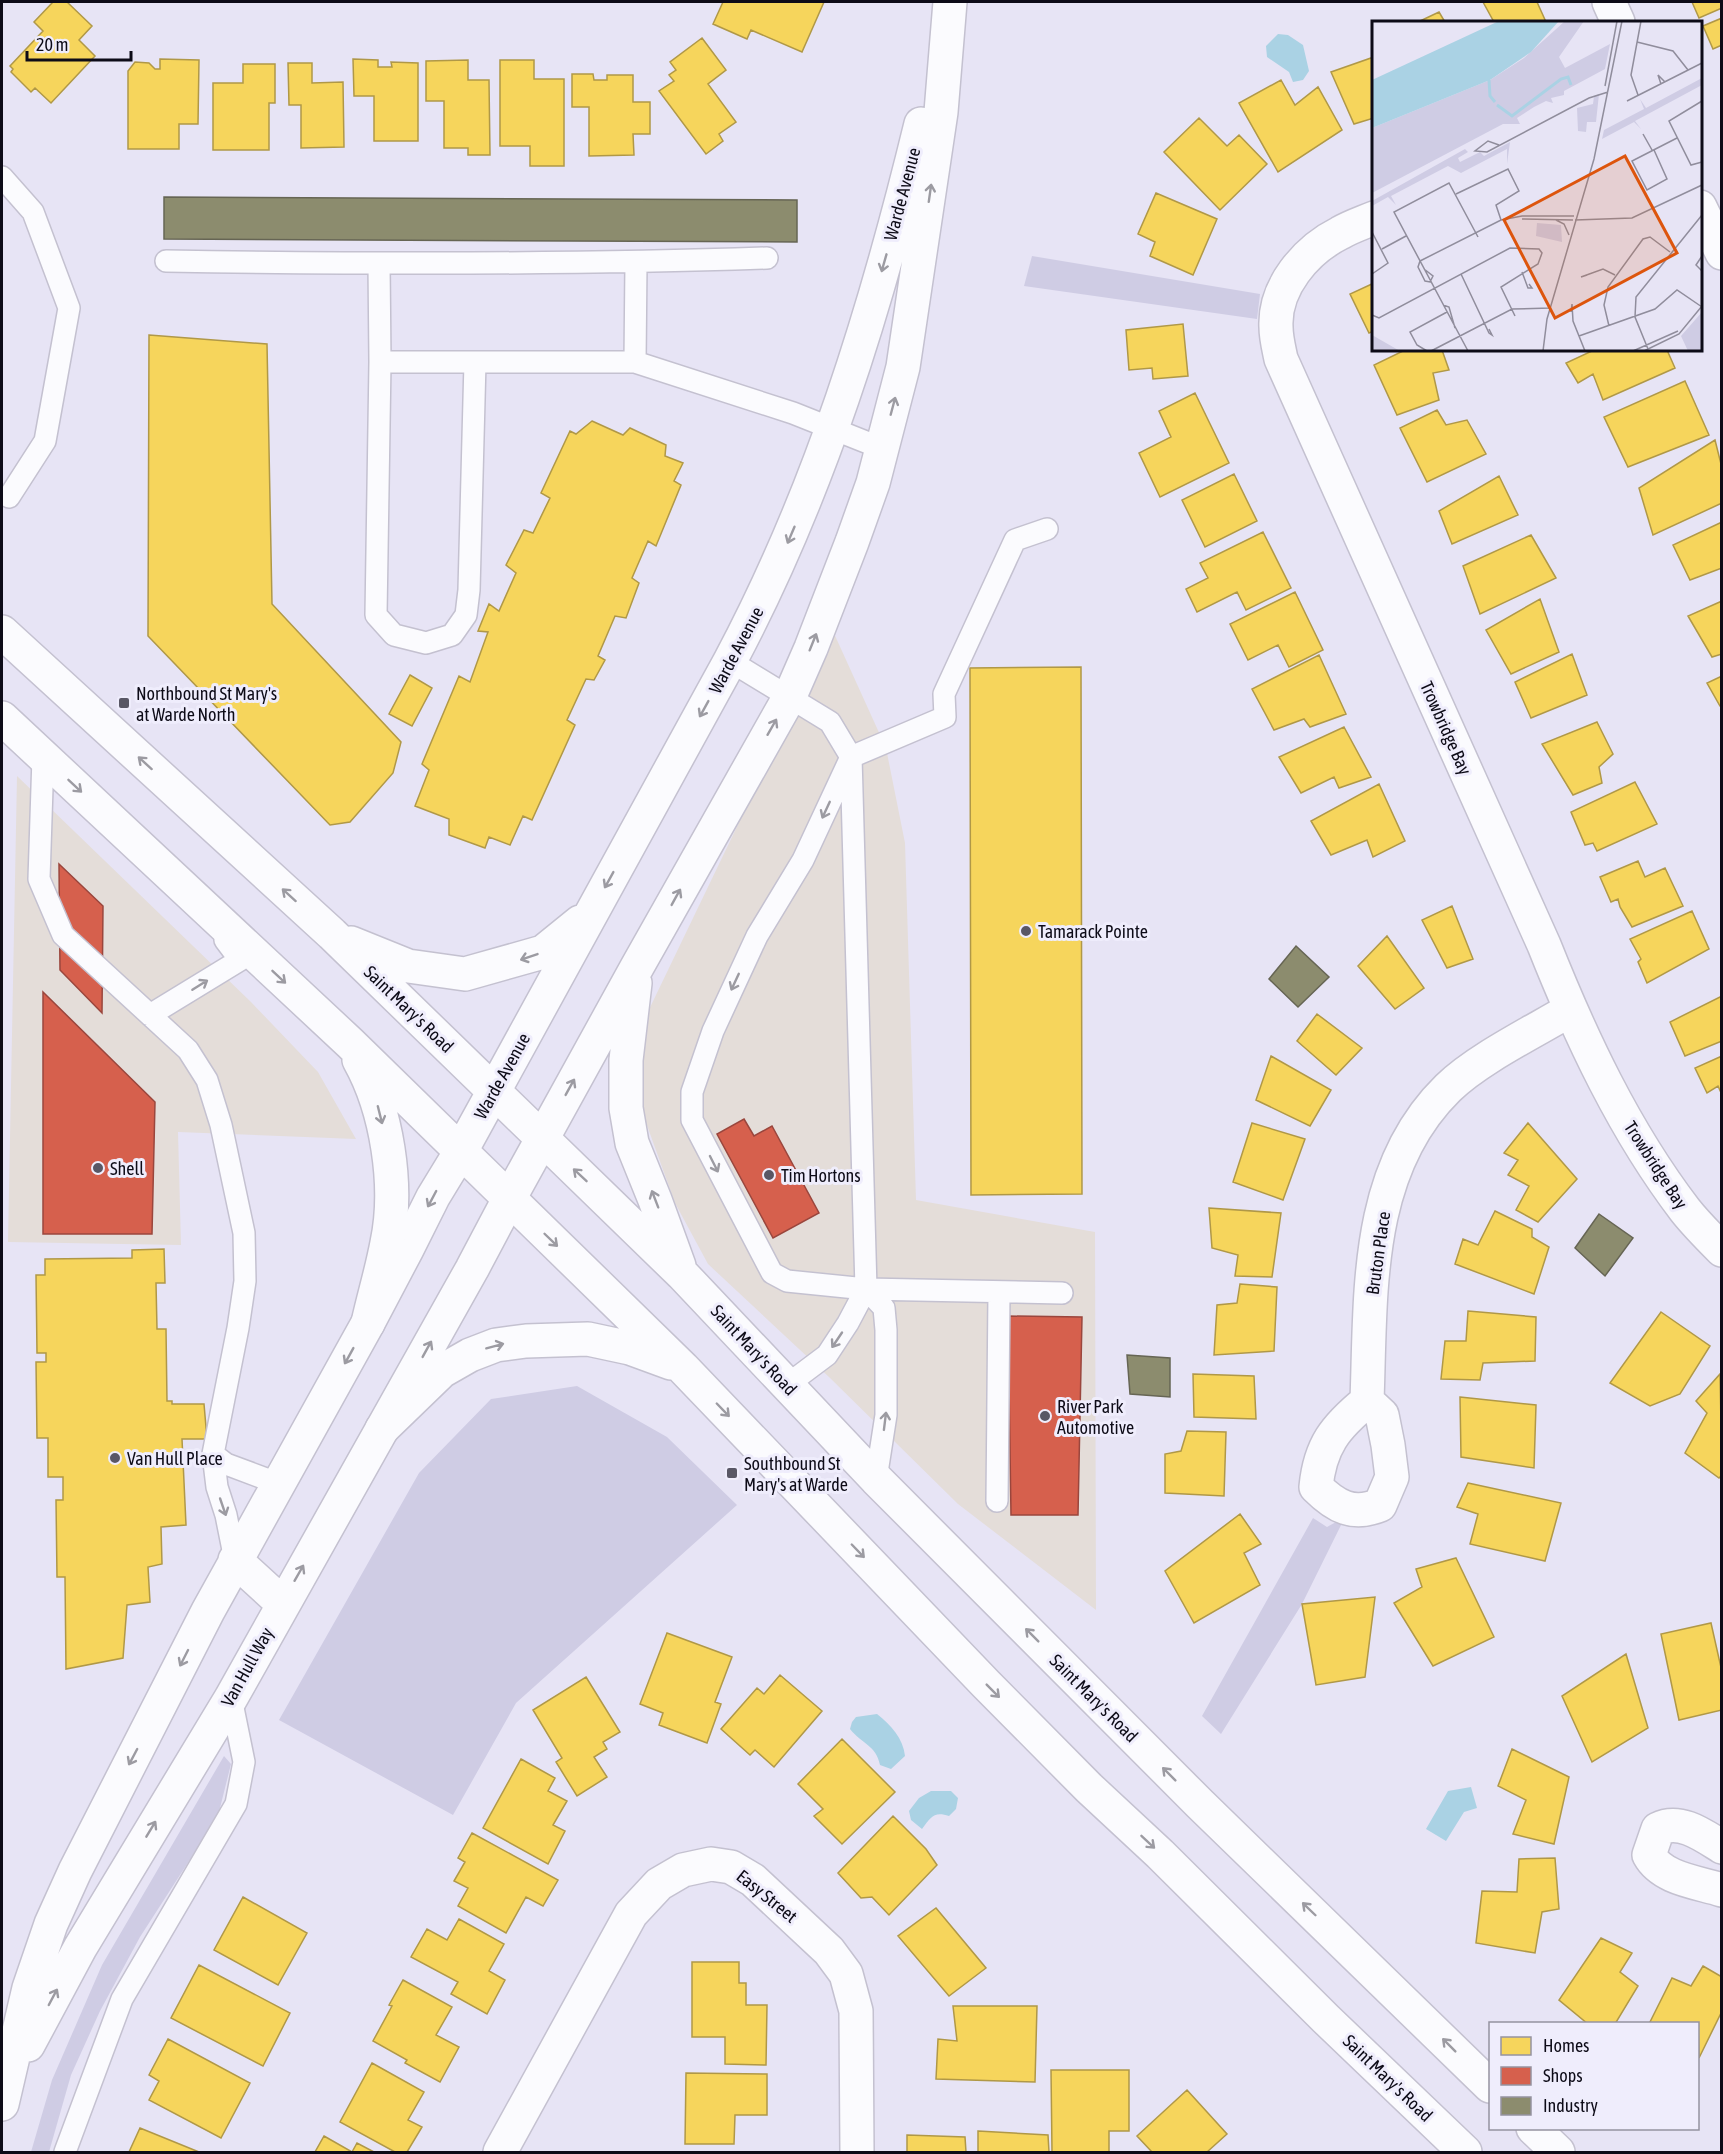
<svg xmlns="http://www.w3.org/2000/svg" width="1723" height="2154" font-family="'Asap Condensed',sans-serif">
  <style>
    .commercial { fill: #e4ddd9 }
    .green { fill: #cfcce4 }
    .water { fill: #aad2e4 }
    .homes { fill: #f6d55c; stroke: #b09847; stroke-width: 1.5 }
    .shops { fill: #d6604d; stroke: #9a463d; stroke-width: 1.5 }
    .industry { fill: #8c8c6e; stroke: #666554; stroke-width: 1.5 }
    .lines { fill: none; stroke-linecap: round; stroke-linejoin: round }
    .service-casing { stroke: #c4c1d0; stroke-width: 24 }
    .minor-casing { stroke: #c4c1d0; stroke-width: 36 }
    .secondary-casing { stroke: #c4c1d0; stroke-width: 36 }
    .service { stroke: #fbfbfe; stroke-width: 21 }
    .minor { stroke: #fbfbfe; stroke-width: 33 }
    .secondary { stroke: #fbfbfe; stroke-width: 33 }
    .oneway { stroke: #9c9ba2 }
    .poi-dot { fill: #595765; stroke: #efedfc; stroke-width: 2 }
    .labels { text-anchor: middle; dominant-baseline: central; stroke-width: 6; stroke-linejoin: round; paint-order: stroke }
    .street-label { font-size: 18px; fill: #0d0b17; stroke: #efedfc }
    .poi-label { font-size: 18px; fill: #0d0b17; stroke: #efedfc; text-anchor: start }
    .inset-river { fill: none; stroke: #aad2e4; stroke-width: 3 }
    .inset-road { fill: none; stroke: #908d9c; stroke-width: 1.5 }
    .view { fill: #dd550d; fill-opacity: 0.15; stroke: #dd550d; stroke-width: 3 }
    .inset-edge { fill: none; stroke: #0d0b17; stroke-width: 3 }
  </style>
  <rect width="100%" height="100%" fill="#e7e4f5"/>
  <path class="commercial" d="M832,629L886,748L905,843L916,1200L1095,1232L1096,1610L958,1504L829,1377L708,1264L675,1203L644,1117L643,1022Z
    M17,776L251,1002L318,1072L356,1139L178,1132L181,1245L8,1242Z"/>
  <path class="green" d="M1032,256L1260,294L1257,319L1024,286Z
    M577,1386L667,1437L737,1505L516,1703L453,1815L279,1720L419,1473L491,1399Z
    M1345,1517L1302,1604L1221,1734L1202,1716L1313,1518L1327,1527Z
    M224,1756L231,1764L218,1816L140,1937L100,2011L71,2075L49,2152H31L52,2080L102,1965Z"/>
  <path class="water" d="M1278,34L1288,35L1303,45L1309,71L1303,80L1293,82L1289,72L1267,57L1266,46Z
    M877,1714C891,1725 903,1738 905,1756L891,1769L880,1765C876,1745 862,1744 850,1729L852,1722L856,1717Z
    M1471,1787L1477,1808L1464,1812L1446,1841L1426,1829L1448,1791Z
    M931,1791H951L958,1798L956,1809L949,1816C934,1811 931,1817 922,1829L911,1820L909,1811L919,1798Z"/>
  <path class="homes" d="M53,2H67L92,26L79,40L95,56L51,103L35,88L31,92L11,72L13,69L10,66L43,31L34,22Z
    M723,2H824L802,52L751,30L747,39L713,24Z
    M1483,2H1537L1546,22H1494Z
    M1692,2H1722V8L1699,18Z
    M1439,12L1445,22H1418Z
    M1722,18V45L1713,49L1703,26Z
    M702,38L726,70L708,84L736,122L719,134L723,141L706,154L659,91L674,81L669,75L676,70L670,62Z
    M1371,58L1374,62V118L1354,124L1331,72Z
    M160,59L199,60L198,124H179V149H128V71L135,62L149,63L155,69H160Z
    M353,59L378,60V67H392L391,62L418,63V141H374V96H354Z
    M468,60V80H489L490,155H468V148H444V101H426V61Z
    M500,60H534V79H564V166H530V146H500Z
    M288,63H312V83L343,82L344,147L301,148V105H289Z
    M243,64H275V103H269V150H213V83H243Z
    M572,74H593L594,80H607V75H633V102H650V134H633L634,155L589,156V107H572Z
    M1281,80L1295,105L1318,87L1342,130L1278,172L1239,103Z
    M1199,118L1227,146L1239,135L1267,164L1220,210L1164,152Z
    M1156,193L1217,219L1193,275L1150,256L1155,242L1138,234Z
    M1374,283V331L1369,333L1350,294Z
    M1183,324L1188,376L1153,379L1152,368L1129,370L1126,330Z
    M149,335L267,344L272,604L401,742L393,773L350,822L330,825L148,636Z
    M1405,350H1442L1449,370L1433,373L1439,400L1397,415L1374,365Z
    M1594,350H1667L1675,368L1603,400L1593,374L1578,383L1566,363Z
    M1685,381L1709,435L1628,467L1604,417Z
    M1195,393L1229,463L1160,497L1139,453L1171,437L1159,411Z
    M1437,410L1446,425L1467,420L1486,454L1427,482L1400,428Z
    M592,421L623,435L630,428L666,445L665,456L683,463L674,481L681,485L656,546L648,541L632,578L639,583L626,618L615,616L598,656L605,660L594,680L586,679L567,720L575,725L532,820L523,816L510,845L489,837L485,848L449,835V819L415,806L429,770L422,764L459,676L470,682L488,632L478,631L489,604L499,611L516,573L506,565L524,530L533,533L550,498L541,493L570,431L576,434Z
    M1715,440L1722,468V503L1653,535L1639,488Z
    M1234,474L1257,521L1205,547L1182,500Z
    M1499,476L1518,515L1452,544L1439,511Z
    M1722,522V568L1690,580L1673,545Z
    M1263,532L1291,588L1246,610L1237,592L1197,612L1186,589L1208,578L1200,563Z
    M1531,535L1556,578L1480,614L1463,566Z
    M1295,592L1323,650L1289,667L1278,645L1248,660L1230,624Z
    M1540,599L1559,652L1511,674L1486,630Z
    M1722,601V654L1712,657L1688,616Z
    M1572,654L1587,695L1531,718L1515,682Z
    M1319,655L1346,714L1310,727L1304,719L1274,730L1252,689Z
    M1081,667L1082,1194L971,1195L970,668Z
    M410,675L432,688L412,726L389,714Z
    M1722,676V706H1720L1707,683Z
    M1597,722L1613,754L1599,767L1602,783L1573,795L1542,744Z
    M1344,727L1371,777L1339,788L1334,777L1301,793L1279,757Z
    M1635,782L1657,824L1597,851L1593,843L1585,845L1571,812Z
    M1379,784L1405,841L1373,857L1367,840L1331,855L1311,821Z
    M1638,861L1645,877L1665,868L1683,906L1632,927L1620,907L1618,899L1611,902L1600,877Z
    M1452,906L1473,959L1447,968L1422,920Z
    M1692,911L1709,949L1647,983L1638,962L1641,959L1630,939Z
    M1387,936L1424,988L1395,1009L1358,966Z
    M1722,996V1041L1685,1056L1670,1022Z
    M1317,1014L1362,1048L1336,1075L1297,1041Z
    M1271,1056L1331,1090L1310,1126L1256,1100Z
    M1722,1056V1095L1718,1086L1707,1093L1695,1068Z
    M1252,1123L1305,1139L1283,1200L1233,1182Z
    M1528,1123L1577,1179L1538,1222L1516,1210L1529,1186L1508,1175L1518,1160L1504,1153Z
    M1209,1208L1281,1213L1272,1277L1235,1276L1238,1255L1212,1248Z
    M1495,1211L1532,1229V1237L1549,1247L1534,1294L1455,1264L1463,1239L1478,1245Z
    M164,1249L165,1283H156L157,1329H166L167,1401H172V1404H204L207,1439H182L186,1525L161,1527L162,1564L148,1567L150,1602L127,1605L123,1658L66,1669L65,1577H57L56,1500H63V1477H48V1438H37L36,1362H46V1353H37L36,1275H45V1259L132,1258V1250Z
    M1240,1284L1277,1287L1274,1351L1214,1355L1217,1305L1237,1303Z
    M1468,1311L1536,1317L1535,1361L1483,1363L1480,1380L1441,1379L1445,1341H1466Z
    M1661,1312L1710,1346L1680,1394L1650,1406L1610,1383Z
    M1193,1374L1254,1376L1256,1419L1194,1417Z
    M1720,1374L1722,1475L1719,1478L1685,1453L1707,1413L1696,1401Z
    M1460,1397L1536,1405L1534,1468L1461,1457Z
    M1187,1431L1226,1432L1224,1496L1165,1493V1454L1181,1451Z
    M1468,1483L1561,1503L1545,1561L1470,1544L1478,1514L1457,1507Z
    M1240,1514L1261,1544L1244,1553L1260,1585L1194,1623L1165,1571Z
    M1456,1558L1494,1637L1433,1666L1394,1603L1422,1587L1416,1569Z
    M1375,1597L1365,1677L1316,1685L1302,1604Z
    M1711,1623L1722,1672V1710L1679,1720L1661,1634Z
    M667,1633L732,1657L715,1702L721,1704L707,1743L659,1725L663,1713L640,1704Z
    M1626,1654L1648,1728L1592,1762L1562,1696Z
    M780,1675L822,1711L774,1767L755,1750L750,1755L721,1729L757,1688L764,1694Z
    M586,1677L620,1732L603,1742L607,1749L594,1757L607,1777L577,1796L556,1762L562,1758L533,1710Z
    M842,1739L895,1792L842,1844L814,1816L823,1809L798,1784Z
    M1512,1749L1569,1777L1554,1844L1513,1834L1526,1800L1498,1786Z
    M521,1759L555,1778L548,1791L567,1801L553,1825L565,1831L548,1864L483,1828Z
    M893,1816L926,1849L937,1865L889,1915L872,1897L861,1898L838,1873Z
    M472,1833L558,1880L543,1906L526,1897L506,1933L458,1906L468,1888L454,1881L465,1862L458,1858Z
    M1555,1858L1559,1909L1542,1912L1535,1953L1476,1943L1482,1891L1517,1892L1519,1859Z
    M243,1897L307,1933L278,1985L214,1950Z
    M936,1908L986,1968L949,1996L898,1936Z
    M459,1919L504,1944L489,1971L505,1980L487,2014L451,1994L458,1982L411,1957L427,1929L447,1940Z
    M1601,1938L1632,1953L1620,1972L1638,1986L1615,2024H1588L1559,2000Z
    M692,1962H739V1983H746V2005H767L766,2065L725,2064V2037H692Z
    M199,1965L290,2013L263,2066L171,2018Z
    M1703,1966L1722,1977V2011L1699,2058L1698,2024H1649L1672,1978L1691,1986Z
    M403,1980L452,2007L436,2035L459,2047L440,2082L405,2063L407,2060L373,2041L392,2006L389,2005Z
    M953,2006H1037L1035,2082L936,2079L938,2039L957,2041Z
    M168,2039L250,2083L221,2138L149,2100L159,2081L149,2075Z
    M372,2063L424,2092L408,2120L422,2127L407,2152H395L340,2122Z
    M1051,2070H1129V2131H1109V2152H1052Z
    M686,2073L767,2074V2115H735L734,2144H685Z
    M1187,2090L1227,2134L1207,2152H1152L1137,2136Z
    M140,2128L199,2152H129Z
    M978,2131L1048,2135L1049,2152H978Z
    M907,2135L965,2137L966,2152H907Z
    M324,2136L352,2152L357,2143L374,2152H315Z"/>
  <path class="shops" d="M59,864L103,906L102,1013L60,970Z
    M43,992L155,1102L152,1234H43Z
    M744,1119L754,1136L772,1126L819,1213L773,1238L717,1134Z
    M1008,1316L1082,1317L1078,1515H1011Z"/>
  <path class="industry" d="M164,197L797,200V242L164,239Z
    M1296,946L1329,977L1298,1007L1269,979Z
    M1599,1214L1633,1238L1605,1276L1575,1248Z
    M1127,1355L1170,1358V1397L1130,1394Z"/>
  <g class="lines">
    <defs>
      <path id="service" d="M2,177L33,212L69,308L45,441L9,497
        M166,261C367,264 567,265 767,258
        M379,264L380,362L376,615L394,635L426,643L452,635L466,615L469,590L475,362
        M380,362H635L793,413L881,448
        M635,362L636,263
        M1047,529L1015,540L944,694L945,717L851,757L803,860L757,936L713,1031L692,1092V1120L772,1273L787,1281L866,1289L1062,1293
        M730,661L830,722L851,757L866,1289L848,1323L827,1355L787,1385
        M43,757L39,879L63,935L188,1050L207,1080L221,1125L244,1233L245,1281L238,1328L213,1454L217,1487L226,1515L235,1560
        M150,1015L240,960L225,940
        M866,1289L884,1308L886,1330V1415L876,1479
        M213,1454L226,1464L277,1483
        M997,1501L999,1292
        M65,2152L122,1999L236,1804L244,1762L231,1698"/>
      <path id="minor" d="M1609,2L1618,22
        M1700,207L1722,253
        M1374,218C1362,223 1350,227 1340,233C1306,250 1274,287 1276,327C1276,338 1279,349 1281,359L1544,945C1581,1038 1624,1130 1685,1210C1696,1224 1709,1237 1722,1250
        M1367,1401L1382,1415L1388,1445L1392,1477L1380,1505C1353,1516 1336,1507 1316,1487C1320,1446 1335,1427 1367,1401C1371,1293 1364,1170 1448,1088C1478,1059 1533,1032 1570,1010
        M235,1560L282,1603
        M1722,1847C1703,1835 1680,1818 1658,1829L1649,1855C1662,1879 1697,1882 1722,1890
        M28,2045L80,1948L231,1698L472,1269L509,1199
        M2,2104L29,1988L51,1924L75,1871L208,1611L368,1323L407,1249L433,1197L461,1151
        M500,2152L631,1914L659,1884L683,1870L711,1864L731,1867L753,1880L829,1951L846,1974L856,2011L857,2152"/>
      <path id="secondary" d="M2,632L332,934L682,1274L876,1479L1200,1804L1490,2086
        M2,718L350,1043L683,1368L986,1684L1089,1788L1160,1854L1326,2019L1465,2152
        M351,943L408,966L465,974L543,952L580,922
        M635,983L626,1060V1108L632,1143L655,1200L679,1266
        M359,1060C387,1110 399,1186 387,1243C382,1270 374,1296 368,1323
        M461,1151L730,661C820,492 876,309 921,124
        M509,1199L637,967L790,696L811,648L852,542L873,483L903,367L941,112L950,2
        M382,1429L442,1371L470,1355L496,1345L526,1341L588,1339L630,1348L671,1363
        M1533,2128L1558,2152"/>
    </defs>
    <use href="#service" class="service-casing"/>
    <use href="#minor" class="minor-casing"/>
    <use href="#secondary" class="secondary-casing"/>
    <use href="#service" class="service"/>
    <use href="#minor" class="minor"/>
    <use href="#secondary" class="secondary"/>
  </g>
  <defs><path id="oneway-shaft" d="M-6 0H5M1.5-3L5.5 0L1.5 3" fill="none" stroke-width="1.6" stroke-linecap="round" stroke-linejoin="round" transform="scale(1.5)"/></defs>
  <g class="oneway">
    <use href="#oneway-shaft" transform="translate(930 193) rotate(-82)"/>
    <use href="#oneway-shaft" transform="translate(884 263) rotate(106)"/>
    <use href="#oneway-shaft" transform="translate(893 406) rotate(-75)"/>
    <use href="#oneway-shaft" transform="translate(791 535) rotate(113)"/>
    <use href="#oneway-shaft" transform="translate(813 642) rotate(-68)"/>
    <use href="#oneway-shaft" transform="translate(704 709) rotate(119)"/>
    <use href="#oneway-shaft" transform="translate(772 727) rotate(-60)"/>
    <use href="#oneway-shaft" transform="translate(145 763) rotate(-138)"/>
    <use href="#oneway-shaft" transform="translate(75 786) rotate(43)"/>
    <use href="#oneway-shaft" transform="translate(826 810) rotate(115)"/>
    <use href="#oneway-shaft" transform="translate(609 880) rotate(119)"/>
    <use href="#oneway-shaft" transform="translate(289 895) rotate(-138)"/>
    <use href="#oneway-shaft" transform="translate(676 897) rotate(-61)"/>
    <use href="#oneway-shaft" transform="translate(529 957) rotate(161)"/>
    <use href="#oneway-shaft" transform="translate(279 977) rotate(43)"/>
    <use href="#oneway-shaft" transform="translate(735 982) rotate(115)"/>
    <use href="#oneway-shaft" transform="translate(200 985) rotate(-32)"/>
    <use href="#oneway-shaft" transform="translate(570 1087) rotate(-61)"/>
    <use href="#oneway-shaft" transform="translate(380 1115) rotate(76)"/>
    <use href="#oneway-shaft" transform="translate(714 1164) rotate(63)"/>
    <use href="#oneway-shaft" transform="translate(580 1175) rotate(-137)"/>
    <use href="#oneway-shaft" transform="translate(432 1199) rotate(118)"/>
    <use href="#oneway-shaft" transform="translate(655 1199) rotate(-111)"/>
    <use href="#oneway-shaft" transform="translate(551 1240) rotate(44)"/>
    <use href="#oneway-shaft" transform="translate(837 1340) rotate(124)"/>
    <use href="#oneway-shaft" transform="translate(495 1346) rotate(-15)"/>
    <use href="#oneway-shaft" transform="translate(427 1349) rotate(-61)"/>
    <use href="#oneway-shaft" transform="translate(349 1356) rotate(119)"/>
    <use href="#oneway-shaft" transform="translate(723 1410) rotate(46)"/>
    <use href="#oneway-shaft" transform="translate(885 1421) rotate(-83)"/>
    <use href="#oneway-shaft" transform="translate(223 1507) rotate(71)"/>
    <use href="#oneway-shaft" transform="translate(858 1551) rotate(46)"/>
    <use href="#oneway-shaft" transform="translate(299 1573) rotate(-60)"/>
    <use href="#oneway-shaft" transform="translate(1032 1635) rotate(-135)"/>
    <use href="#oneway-shaft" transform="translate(184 1658) rotate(117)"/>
    <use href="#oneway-shaft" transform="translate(993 1691) rotate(45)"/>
    <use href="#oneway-shaft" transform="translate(133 1757) rotate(118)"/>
    <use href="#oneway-shaft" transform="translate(1169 1774) rotate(-135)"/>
    <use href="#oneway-shaft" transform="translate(151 1829) rotate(-59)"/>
    <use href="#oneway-shaft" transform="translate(1148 1842) rotate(43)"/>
    <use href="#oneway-shaft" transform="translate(1309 1909) rotate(-136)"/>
    <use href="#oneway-shaft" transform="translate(53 1997) rotate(-62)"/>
    <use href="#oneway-shaft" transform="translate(1449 2045) rotate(-135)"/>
  </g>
  <g class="poi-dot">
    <rect x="118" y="697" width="12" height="12" rx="3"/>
    <circle cx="1026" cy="931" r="6"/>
    <circle cx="98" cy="1168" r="6"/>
    <circle cx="769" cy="1175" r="6"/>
    <circle cx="1045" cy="1416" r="6"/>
    <circle cx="115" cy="1458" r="6"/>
    <rect x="726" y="1467" width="12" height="12" rx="3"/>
  </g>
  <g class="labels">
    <g class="street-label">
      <text transform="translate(902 194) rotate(-75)">Warde Avenue</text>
      <text transform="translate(736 650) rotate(-62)">Warde Avenue</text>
      <text transform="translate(1446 728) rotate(66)">Trowbridge Bay</text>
      <text transform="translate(409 1009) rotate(44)">Saint Mary's Road</text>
      <text transform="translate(502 1076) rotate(-61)">Warde Avenue</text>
      <text transform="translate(1656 1165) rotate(57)">Trowbridge Bay</text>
      <text transform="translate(1378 1253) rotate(-82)">Bruton Place</text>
      <text transform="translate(754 1350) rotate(47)">Saint Mary's Road</text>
      <text transform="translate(247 1667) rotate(-61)">Van Hull Way</text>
      <text transform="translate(1094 1698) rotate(45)">Saint Mary's Road</text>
      <text transform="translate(767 1896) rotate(39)">Easy Street</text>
      <text transform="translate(1388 2078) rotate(44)">Saint Mary's Road</text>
    </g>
    <g class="poi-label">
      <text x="136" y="693">Northbound St Mary's<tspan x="136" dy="21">at Warde North</tspan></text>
      <text x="1038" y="931">Tamarack Pointe</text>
      <text x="110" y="1168">Shell</text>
      <text x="781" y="1175">Tim Hortons</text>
      <text x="1057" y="1406">River Park<tspan x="1057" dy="21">Automotive</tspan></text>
      <text x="127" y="1458">Van Hull Place</text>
      <text x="744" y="1463">Southbound St<tspan x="744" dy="21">Mary's at Warde</tspan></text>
    </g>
  </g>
  <g transform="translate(1372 21)">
    <rect width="330" height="330" fill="#e7e4f5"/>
    <path d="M193,0H212L187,36L193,47L238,23L233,48L192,70V74L179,77L181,82L174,80L162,86L145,97L148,103H131L0,172V107L118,59L152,37ZM330,57V64L263,100L269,108L262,101L230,118L232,109L272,88L268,78L274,87ZM227,73L224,101H215L214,111L206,110L205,87L221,83L222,75ZM138,121L135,143V128L89,152L76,145L19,175L24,184L16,176L0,185V180L93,128L96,131L86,137L88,141L108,131L112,135ZM165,202L189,204L190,221L164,215ZM330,291V330H316L309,315ZM0,314L28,330H0Z" fill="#cfcce4"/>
    <path d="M127,0H187L159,31L118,59L0,107V59Z" fill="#aad2e4"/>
    <path class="inset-river" d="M117,59L118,75L123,81M125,84L140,95L189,58L196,56L199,64"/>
    <path class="inset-road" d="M265,21L301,30L316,49M289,63L286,54L293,61M233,65L245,0M266,74L259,54L269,0M255,80L330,42M330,80L297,100L319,144L330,141M271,113L280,129M127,124L116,120L103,130L115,131L217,77L236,71M282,129L295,158L275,169L260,140L262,139L305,117M84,173L136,148L147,170L124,184L129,199M150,198L201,199M184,199L192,203L197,214M203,199L260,197L330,164M0,211L16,242L0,253M10,228L34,215M330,235L324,244L330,250M48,240L129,199L150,195H202M48,240L46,246L53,260L58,261L61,255L52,248M150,251L156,267H160L157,263M89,253L117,312L120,314L117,308M215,254L209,256L231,248L243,254M0,267V289M71,284L77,286L83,307M199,291L200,283L201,300L213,330M0,294L7,297L138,227L167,228L170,232L166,243L129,266L143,295M237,305L232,284L236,266L271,218L278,216L298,231M207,315L283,288L305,269L330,286M276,328L263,296L264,276L330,194M55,330L45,324L38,311L75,291M59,330L140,288L179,287M96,330L22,191L77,162L106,216M171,330L175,298L222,138L250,0M261,330L306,310M272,330L307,313L330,285"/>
    <path class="view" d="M253,135L305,232L183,297L132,199Z"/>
    <rect width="330" height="330" class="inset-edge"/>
  </g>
  <rect width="1723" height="2154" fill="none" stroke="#0d0b17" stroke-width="6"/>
  <rect x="1489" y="2022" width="210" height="108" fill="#efedfc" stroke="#9593a0" stroke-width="1.5"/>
  <rect x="1501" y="2037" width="30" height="18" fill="#f6d55c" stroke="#9593a0" stroke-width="1.5"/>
  <text x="1543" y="2052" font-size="18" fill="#0d0b17">Homes</text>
  <rect x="1501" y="2067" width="30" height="18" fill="#d6604d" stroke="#9593a0" stroke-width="1.5"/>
  <text x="1543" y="2082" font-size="18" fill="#0d0b17">Shops</text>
  <rect x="1501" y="2097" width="30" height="18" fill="#8c8c6e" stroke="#9593a0" stroke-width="1.5"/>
  <text x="1543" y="2112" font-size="18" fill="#0d0b17">Industry</text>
  <path d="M27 51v9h104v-9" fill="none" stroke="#0d0b17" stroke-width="3"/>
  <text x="36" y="51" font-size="18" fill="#0d0b17" stroke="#efedfc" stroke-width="4.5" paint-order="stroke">20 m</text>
</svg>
